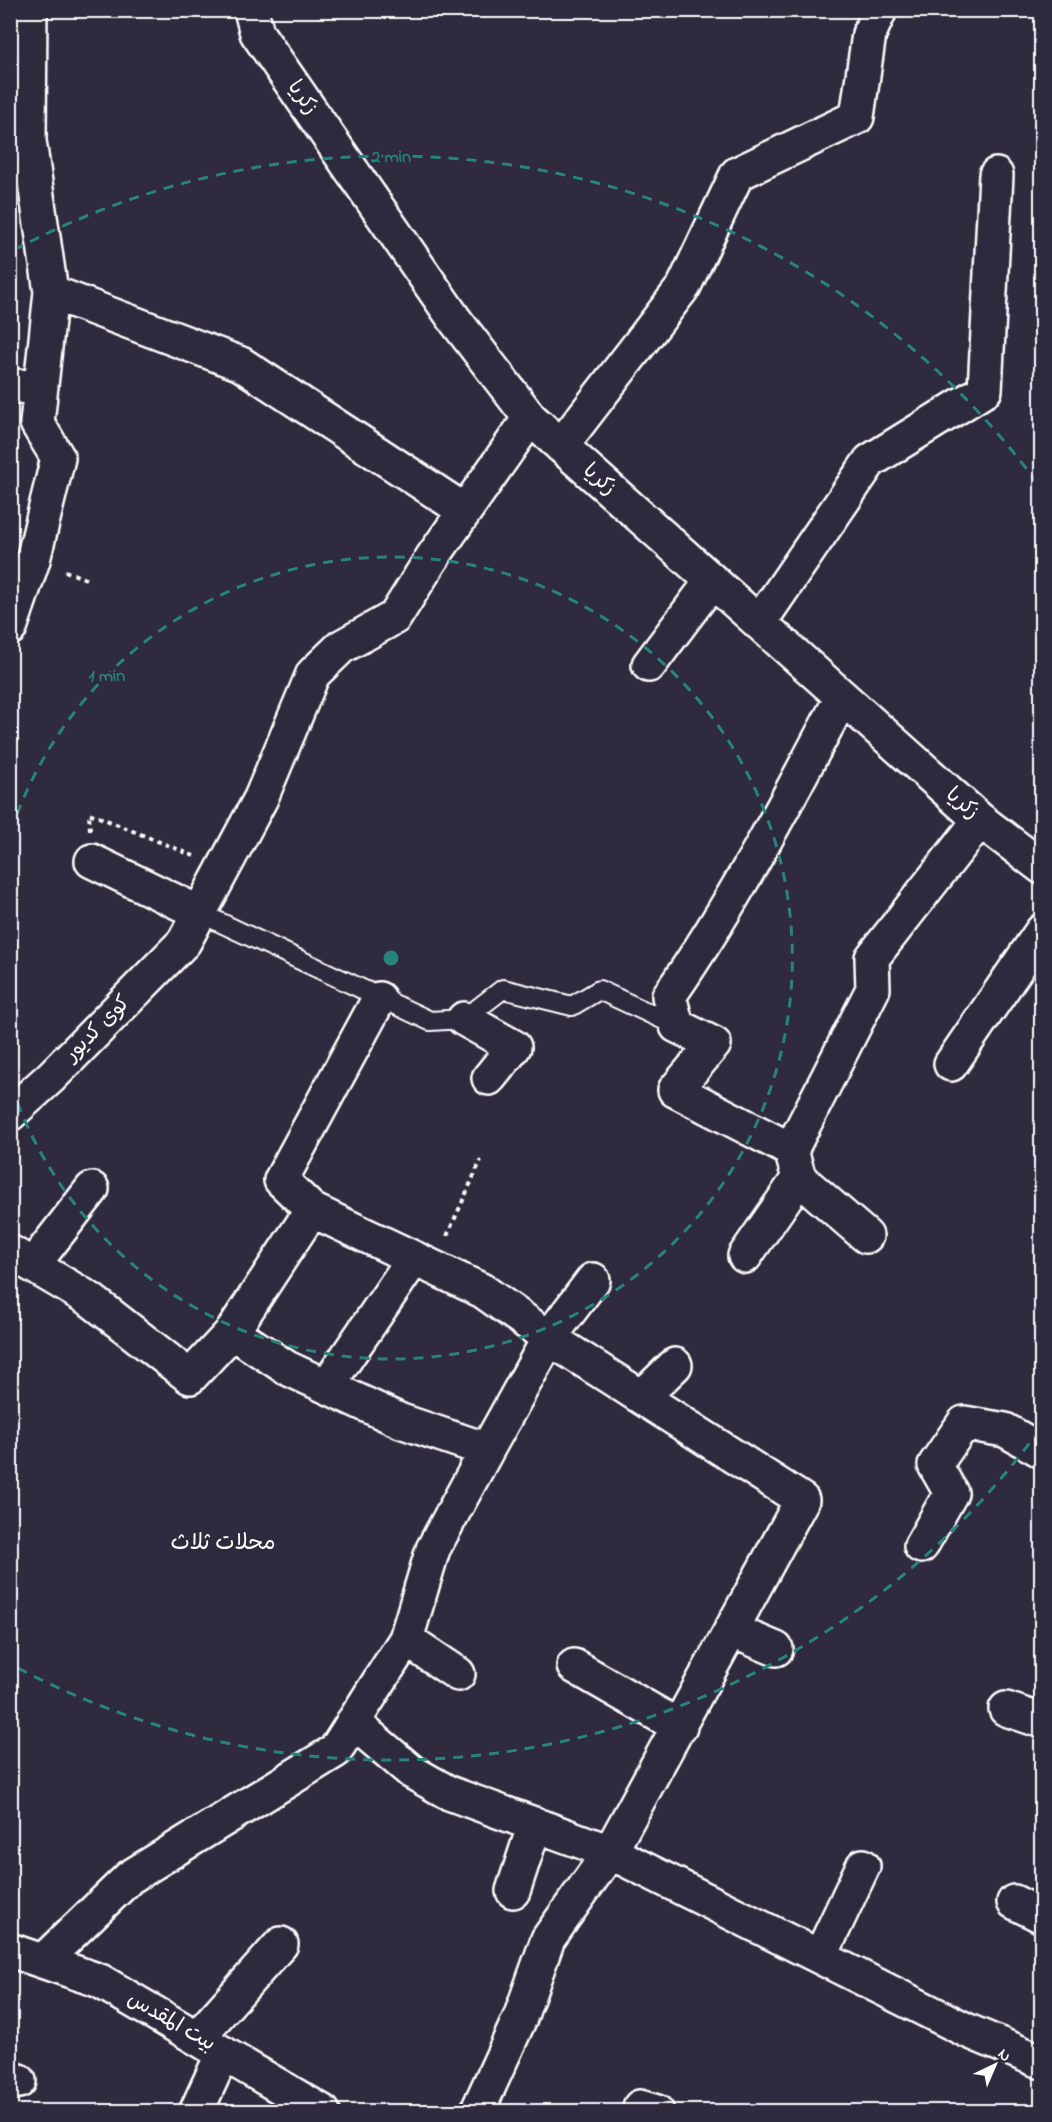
<svg xmlns="http://www.w3.org/2000/svg" width="1052" height="2122" font-family="'Indie Flower','Playpen Sans Arabic',sans-serif">
  <style>
    .lines { fill: none; stroke-linecap: round; stroke-linejoin: round }
    .service-casing { stroke: #fff; stroke-width: 22 }
    .minor-casing { stroke: #fff; stroke-width: 38 }
    .path { stroke: #fff; stroke-width: 4; stroke-dasharray: 4.5 4.5; stroke-linecap: butt }
    .service { stroke: #2f2a3d; stroke-width: 18 }
    .minor { stroke: #2f2a3d; stroke-width: 33 }
    .ring { fill: none; stroke: #27847c; stroke-width: 3; stroke-dasharray: 10 8 }
    .labels { text-anchor: middle; dominant-baseline: central; stroke-width: 4.5; stroke-linejoin: round; paint-order: stroke }
    .street-label { font-size: 21px; fill: #fff; stroke: #2f2a3d }
    .neighbourhood-label { font-size: 22px; fill: #fff; stroke: #2f2a3d }
    .centre { fill: #27847c; stroke: #2f2a3d; stroke-width: 3 }
    .ring-label { font-size: 18px; text-anchor: middle; font-weight: bold; fill: #27847c; stroke: #2f2a3d; stroke-width: 4.5; stroke-linejoin: round; paint-order: stroke }
  </style>
  <rect width="100%" height="100%" fill="#2f2a3d"/>
  <filter id="ink" filterUnits="userSpaceOnUse"><feTurbulence type="fractalNoise" baseFrequency=".0167" numOctaves="2"/><feDisplacementMap in="SourceGraphic" scale="12" xChannelSelector="R" yChannelSelector="G"/><feConvolveMatrix kernelMatrix="1 2 1 2 8 2 1 2 1" color-interpolation-filters="sRGB"/></filter>
  <g filter="url(#ink)">
    <g class="lines">
      <defs>
        <path id="service" d="M200,913L430,1021L464,1019L503,989L572,1006L599,990L677,1026"/>
        <path id="minor" d="M251,10L257,33L455,320L530,418L980,820L1042,867
          M51,292L241,364L465,511
          M10,386L41,387
          M561,446L684,286L737,174L857,117L869,34L880,10
          M759,623L870,461L985,390L996,175
          M10,628L33,560L58,458L37,423L51,292L29,141L30,10
          M649,665L712,581
          M92,861L200,913
          M379,999L281,1180L312,1210L483,1291L549,1338L802,1500L610,1852L548,1939L520,2018L477,2112
          M464,1019L514,1047L489,1078
          M951,1064L1042,931
          M10,1114L51,1077L184,942L261,798L313,674L341,647L395,617L432,558L530,418
          M791,1150L675,1090L714,1044L677,1026L669,996C735,901 788,799 842,697
          M799,1178L866,1236
          M10,1252L91,1300L190,1377L232,1332L312,1210
          M745,1256L799,1178L791,1150L873,989L872,958L980,820
          M33,1265L92,1189
          M232,1332L287,1368L401,1421L487,1450
          M327,1386L414,1258
          M642,1397L675,1365
          M921,1546L951,1493L935,1465L964,1423L1005,1430L1042,1451
          M733,1631L776,1649
          M406,1639L458,1674
          M574,1666L680,1727
          M1006,1709L1042,1721
          M353,1722L412,1772L449,1793L610,1852L968,2031L1042,2062
          M513,1891L535,1824
          M1014,1902L1042,1916
          M10,1950L100,1981L323,2112
          M820,1957L863,1866
          M44,1960L130,1877L335,1751L406,1639L433,1549L487,1450L549,1338L593,1280
          M197,2038L281,1944
          M10,2078L19,2081
          M640,2107L657,2112
          M196,2112L223,2053"/>
      </defs>
      <use href="#service" class="service-casing"/>
      <use href="#minor" class="minor-casing"/>
      <path class="path" d="M65,571L86,579
        M90,830L89,813L194,856
        M447,1236L481,1160"/>
      <use href="#service" class="service"/>
      <use href="#minor" class="minor"/>
    </g>
  </g>
  <g class="ring">
    <path d="M11 831A401 401 0 1 1 11 1085"/>
    <path d="M1040 1429A802 802 0 0 1 14 1666M14 250A802 802 0 0 1 1040 487"/>
  </g>
  <g class="labels">
    <g class="street-label">
      <text transform="translate(302 98) rotate(55)">زکریا</text>
      <text transform="translate(599 480) rotate(42)">زکریا</text>
      <text transform="translate(962 804) rotate(41)">زکریا</text>
      <text transform="translate(98 1029) rotate(-45)">کوی کدیور</text>
      <text transform="translate(171 2022) rotate(30)">بیت المقدس</text>
    </g>
    <g class="neighbourhood-label">
      <text x="223" y="1544">محلات ثلاث</text>
    </g>
  </g>
  <circle cx="391" cy="958" r="9" class="centre"/>
  <g class="ring-label">
    <text x="391" y="162">2 min</text>
    <text x="107" y="681">1 min</text>
  </g>
  <rect width="1052" height="2122" fill="none" stroke="#2f2a3d" stroke-width="36"/>
  <rect x="18" y="18" width="1016" height="2086" fill="none" stroke="#fff" stroke-width="2" filter="url(#ink)"/>
  <g transform="translate(995 2065) rotate(44)" stroke="#2f2a3d" stroke-width="4.5" paint-order="stroke">
  <path d="M0-4.5L10 22L0 15L-10 22Z" fill="#ffffff"/>
  <text y="-9" font-size="16" font-weight="bold" text-anchor="middle" fill="#ffffff">N</text>
  </g>
</svg>
